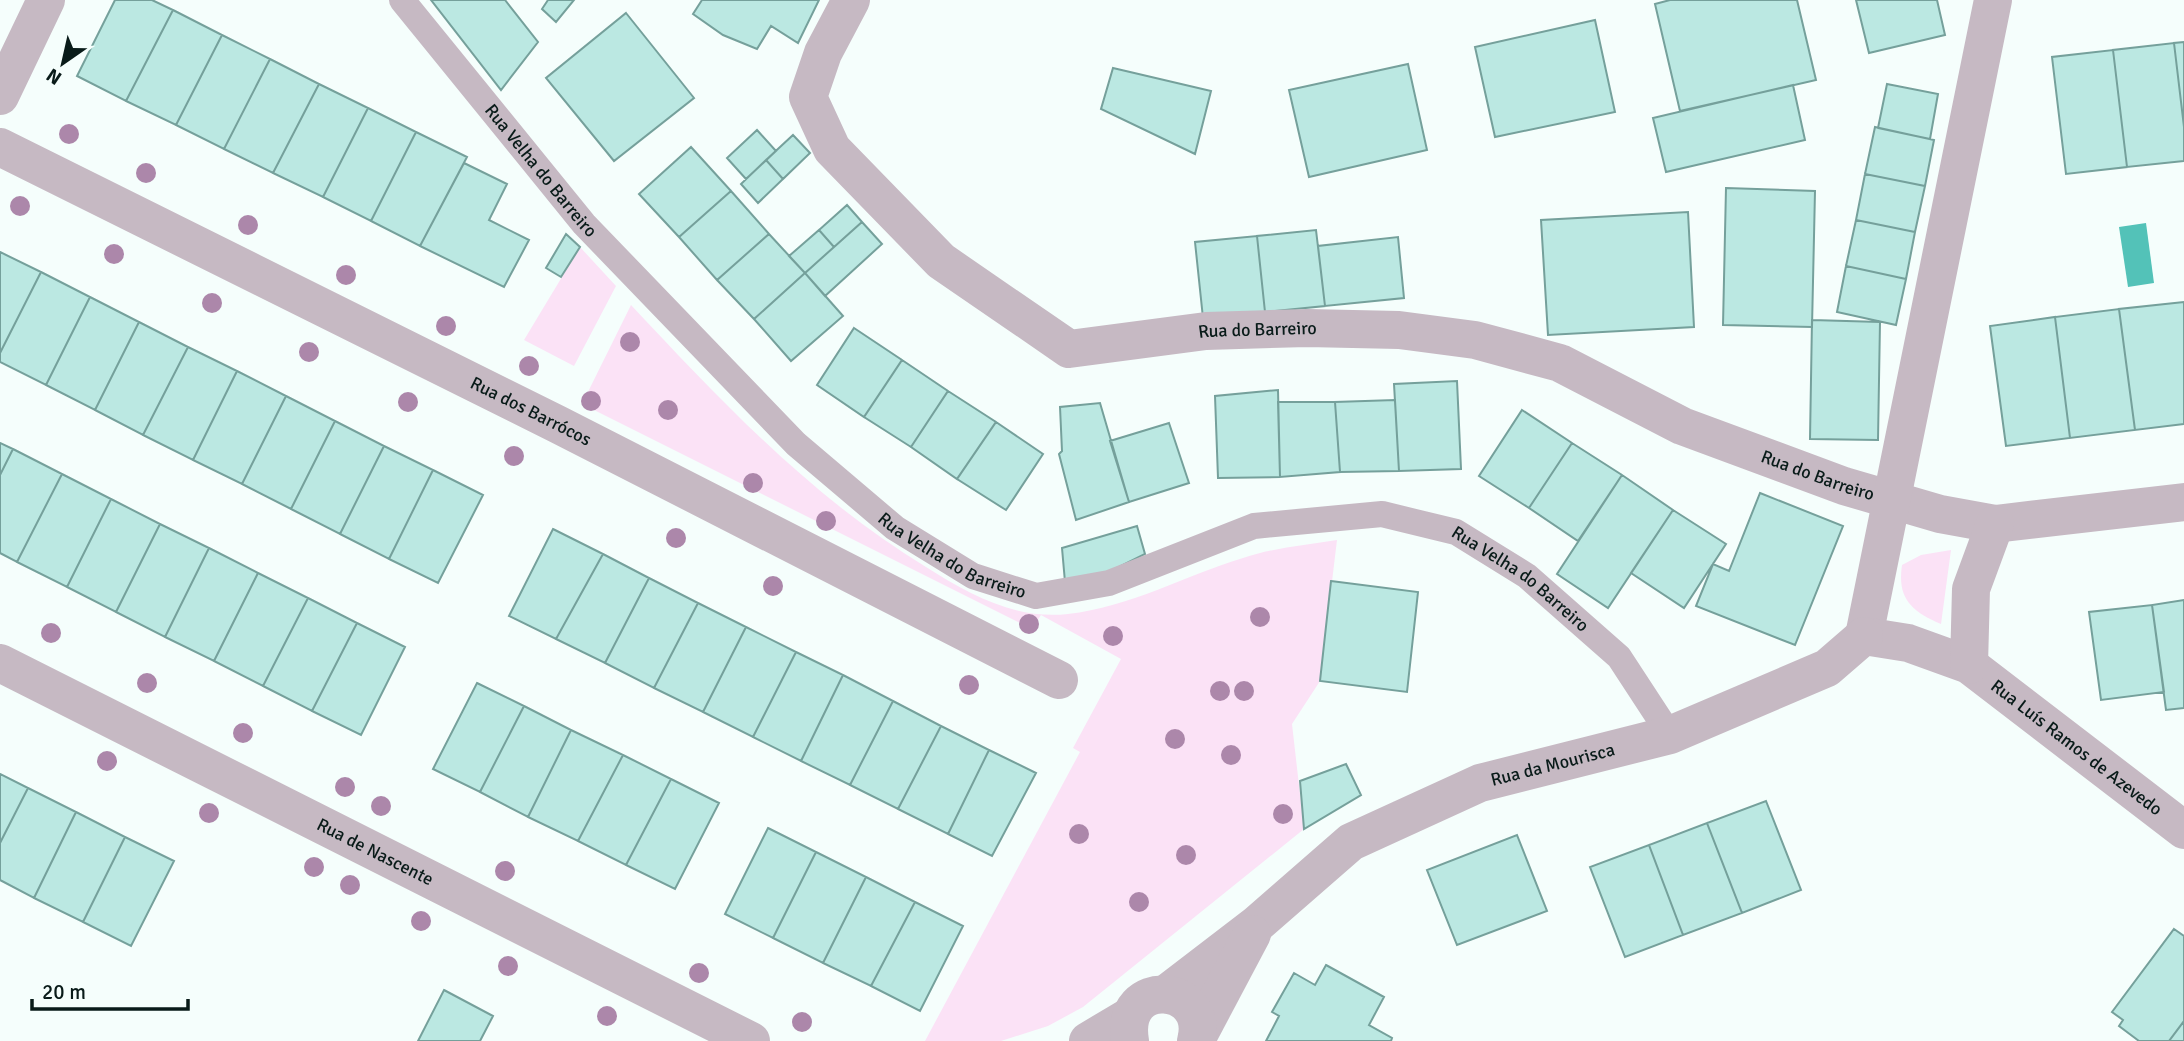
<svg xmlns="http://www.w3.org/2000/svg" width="2184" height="1041" font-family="Signika,sans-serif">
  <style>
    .green { fill: #fbe2f6 }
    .water { fill: #53c2b8 }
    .building { fill: #bbe8e2; stroke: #75a09b; stroke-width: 2 }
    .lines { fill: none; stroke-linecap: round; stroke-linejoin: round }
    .lane { stroke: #c6b9c3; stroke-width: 26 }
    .street { stroke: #c6b9c3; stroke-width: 38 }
    .tree { fill: #ac87aa }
    .labels { text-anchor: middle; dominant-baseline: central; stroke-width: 6; stroke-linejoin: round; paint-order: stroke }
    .street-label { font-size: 18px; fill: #091b19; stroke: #f5fefc }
  </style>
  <rect width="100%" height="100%" fill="#f5fefc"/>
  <path class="green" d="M580,247L616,286L574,366L524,340Z
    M631,305C722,402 811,497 926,567C969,594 1015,620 1068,614C1130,607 1184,576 1243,558C1273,548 1306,545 1337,540L1320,681L1292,724L1304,829L1083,1007L1048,1026L1001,1041H925L1080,752L1073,748L1121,659L1041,615L1032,629L582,404Z
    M1951,550L1941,624C1911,611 1897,598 1902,565L1921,555Z"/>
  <path class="water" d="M2146,223L2154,283L2128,287L2119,227Z"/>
  <path class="building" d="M115,0H152L173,10L126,101L77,76Z
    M431,0H505L538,42L501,90Z
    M548,0H574L556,22L542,9Z
    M702,0H819L798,43L771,26L757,49L723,35L693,14Z
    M1670,0H1797L1816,80L1680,111L1655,4Z
    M1856,0H1937L1945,35L1869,53Z
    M173,10L222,35L176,125L126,101Z
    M626,13L694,98L614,161L546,78Z
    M1595,20L1615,112L1495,137L1475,47Z
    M222,35L270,59L224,149L176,125Z
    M2184,42V127L2174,43Z
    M2174,43L2184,127V161L2127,167L2113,50Z
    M2113,50L2127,167L2066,174L2052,57Z
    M270,59L319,84L273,173L224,149Z
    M1408,64L1427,150L1309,177L1289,90Z
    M1113,68L1211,91L1195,154L1101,109Z
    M319,84L368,108L323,197L273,173Z
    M1887,84L1938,94L1930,139L1878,128Z
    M1793,85L1805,140L1666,172L1653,118Z
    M368,108L416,132L371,221L323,197Z
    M1875,127L1934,140L1925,186L1865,174Z
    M757,130L776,151L746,179L727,158Z
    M416,132L467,157L420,246L371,221Z
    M793,135L810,153L783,179L766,160Z
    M691,147L731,191L679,237L639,194Z
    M766,160L783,179L758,203L741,184Z
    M464,163L507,184L489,220L529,240L504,287L420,246Z
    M1865,174L1925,186L1915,232L1856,220Z
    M1726,188L1815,191L1812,327L1723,325Z
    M731,191L769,234L717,280L679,237Z
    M847,205L862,222L834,247L819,230Z
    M1688,212L1694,327L1548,335L1541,220Z
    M1856,220L1915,232L1906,279L1846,266Z
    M862,222L882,244L825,296L805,273Z
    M819,230L834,247L805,273L789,256Z
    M1316,230L1325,306L1265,312L1257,236Z
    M566,234L580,247L561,277L546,268Z
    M769,234L805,273L754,319L717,280Z
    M1257,236L1265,312L1203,318L1195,242Z
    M1398,237L1404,298L1325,306L1318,246Z
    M0,252L41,272L0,353Z
    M1846,266L1906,279L1896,325L1837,312Z
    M41,272L90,297L46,385L0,362V353Z
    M805,273L843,316L791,361L754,319Z
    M90,297L139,322L95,410L46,385Z
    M2184,302V424L2135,430L2119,309Z
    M2119,309L2135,430L2070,438L2055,317Z
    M2055,317L2070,438L2006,446L1990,326Z
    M1812,320L1880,322L1878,440L1810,439Z
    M139,322L188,347L143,435L95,410Z
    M854,328L902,360L864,417L817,385Z
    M188,347L237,371L193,460L143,435Z
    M902,360L948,391L911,447L864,417Z
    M237,371L286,396L242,484L193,460Z
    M1457,381L1461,469L1399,471L1394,384Z
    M1278,390L1280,477L1218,478L1215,396Z
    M948,391L996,422L957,479L911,447Z
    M286,396L335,421L291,509L242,484Z
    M1395,400L1399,471L1340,472L1335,402Z
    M1278,402H1335L1340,472L1280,477Z
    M1100,403L1129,502L1076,520L1059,454L1062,451L1060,407Z
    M1522,410L1572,443L1529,508L1479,476Z
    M335,421L384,446L340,534L291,509Z
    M996,422L1043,454L1006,510L957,479Z
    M1169,423L1189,483L1129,502L1110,441Z
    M0,443L13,449L0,475Z
    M1572,443L1622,475L1578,541L1529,508Z
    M384,446L433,470L389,559L340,534Z
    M13,449L62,474L17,562L0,553V475Z
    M433,470L483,495L438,583L389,559Z
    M62,474L111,499L67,587L17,562Z
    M1622,475L1673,510L1608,608L1557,574Z
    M1760,493L1843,526L1795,645L1696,606L1713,564L1729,571Z
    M111,499L160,524L116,612L67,587Z
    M1673,510L1726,544L1684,608L1631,573Z
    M160,524L209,548L165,637L116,612Z
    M1137,526L1145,554L1105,574L1065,582L1062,548Z
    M553,529L603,554L556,639L509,616Z
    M209,548L258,573L214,661L165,637Z
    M603,554L649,578L605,663L556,639Z
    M258,573L308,598L263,686L214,661Z
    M649,578L698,603L654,688L605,663Z
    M1331,581L1418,592L1407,692L1320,681Z
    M308,598L357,623L312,711L263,686Z
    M2184,600V708L2166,710L2152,605Z
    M698,603L746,627L703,712L654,688Z
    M2152,605L2164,692L2101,700L2089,612Z
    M357,623L405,647L361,735L312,711Z
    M746,627L796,652L753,737L703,712Z
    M796,652L843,675L801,761L753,737Z
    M843,675L893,701L850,785L801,761Z
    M477,683L524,706L480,792L433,769Z
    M893,701L941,726L898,809L850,785Z
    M524,706L571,730L528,817L480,792Z
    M941,726L989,750L948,834L898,809Z
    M571,730L623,755L578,841L528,817Z
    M989,750L1036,773L992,856L948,834Z
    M623,755L671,779L626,865L578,841Z
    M1346,764L1361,795L1304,829L1300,781Z
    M0,774L28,788L0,843Z
    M671,779L719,803L675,889L626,865Z
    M28,788L76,812L34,898L0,880V843Z
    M1766,801L1801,890L1742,913L1707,823Z
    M76,812L125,837L83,922L34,898Z
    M1707,823L1742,913L1683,935L1649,845Z
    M768,828L816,852L773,938L725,914Z
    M1517,835L1547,911L1457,945L1427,870Z
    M125,837L174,861L131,946L83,922Z
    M1649,845L1683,935L1625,957L1590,867Z
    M816,852L866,877L823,963L773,938Z
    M866,877L915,902L871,986L823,963Z
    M915,902L963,926L920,1011L871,986Z
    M2174,929L2184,936V1021L2169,1041H2139L2119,1026L2123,1020L2112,1012Z
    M1326,965L1384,997L1369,1025L1392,1038L1391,1041H1266L1279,1016L1272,1012L1294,973L1315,985Z
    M444,990L493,1016L480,1041H418Z
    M2184,1021V1041H2169Z"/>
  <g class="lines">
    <path class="lane" id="s1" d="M402,0L584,224L796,444L895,528L973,576L1036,596L1109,583L1254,526L1382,514L1456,532L1527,576L1619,657L1670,735"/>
    <g class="street">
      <path id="s2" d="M851,0L823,53L808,97L832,149L941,261L1069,349L1206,331L1307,328L1399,330L1475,340L1560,363L1682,426L1844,486L1940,514L1995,524L2184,502"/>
      <path d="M0,96L46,0"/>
      <path id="s3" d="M0,147L557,424L1059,680"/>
      <path d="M1864,636L1993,0"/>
      <path id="s4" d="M1864,636L1908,643L1969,665L2184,830"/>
      <path id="s5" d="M0,663L751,1041"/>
      <path d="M1969,665L1971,589L1995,524"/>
      <path id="s6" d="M1167,993L1257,924L1351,842L1480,783L1670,735L1827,668L1864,636"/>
      <path d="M1197,1038L1252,934"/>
      <path d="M1088,1041L1130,1016"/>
      <path d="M1130,1041C1119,974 1211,984 1196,1041"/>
    </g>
  </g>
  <g class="tree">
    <circle cx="69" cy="134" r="10"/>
    <circle cx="146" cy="173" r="10"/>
    <circle cx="20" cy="206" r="10"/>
    <circle cx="248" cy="225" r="10"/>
    <circle cx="114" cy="254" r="10"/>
    <circle cx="346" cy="275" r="10"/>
    <circle cx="212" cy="303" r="10"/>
    <circle cx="446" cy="326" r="10"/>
    <circle cx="630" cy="342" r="10"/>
    <circle cx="309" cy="352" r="10"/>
    <circle cx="529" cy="366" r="10"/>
    <circle cx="591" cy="401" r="10"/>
    <circle cx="408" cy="402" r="10"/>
    <circle cx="668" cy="410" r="10"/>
    <circle cx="514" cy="456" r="10"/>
    <circle cx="753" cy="483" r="10"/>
    <circle cx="826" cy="521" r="10"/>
    <circle cx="676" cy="538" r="10"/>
    <circle cx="773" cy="586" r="10"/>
    <circle cx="1260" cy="617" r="10"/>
    <circle cx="1029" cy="624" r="10"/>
    <circle cx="51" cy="633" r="10"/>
    <circle cx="1113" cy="636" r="10"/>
    <circle cx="147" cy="683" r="10"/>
    <circle cx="969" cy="685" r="10"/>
    <circle cx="1220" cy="691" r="10"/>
    <circle cx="1244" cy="691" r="10"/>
    <circle cx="243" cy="733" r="10"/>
    <circle cx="1175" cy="739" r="10"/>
    <circle cx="1231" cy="755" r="10"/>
    <circle cx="107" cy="761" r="10"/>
    <circle cx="345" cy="787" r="10"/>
    <circle cx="381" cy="806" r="10"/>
    <circle cx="209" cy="813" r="10"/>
    <circle cx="1283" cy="814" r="10"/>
    <circle cx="1079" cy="834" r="10"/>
    <circle cx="1186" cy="855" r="10"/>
    <circle cx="314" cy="867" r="10"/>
    <circle cx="505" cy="871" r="10"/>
    <circle cx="350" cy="885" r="10"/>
    <circle cx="1139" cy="902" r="10"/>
    <circle cx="421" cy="921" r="10"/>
    <circle cx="508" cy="966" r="10"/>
    <circle cx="699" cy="973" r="10"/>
    <circle cx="607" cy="1016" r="10"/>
    <circle cx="802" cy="1022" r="10"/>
  </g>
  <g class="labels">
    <g class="street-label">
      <text stroke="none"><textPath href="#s1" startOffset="220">Rua Velha do Barreiro</textPath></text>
      <text stroke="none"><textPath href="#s2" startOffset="665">Rua do Barreiro</textPath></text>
      <text stroke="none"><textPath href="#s3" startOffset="593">Rua dos Barrócos</textPath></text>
      <text stroke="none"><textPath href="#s2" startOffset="1253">Rua do Barreiro</textPath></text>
      <text stroke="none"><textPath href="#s1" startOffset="788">Rua Velha do Barreiro</textPath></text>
      <text stroke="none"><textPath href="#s1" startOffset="1396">Rua Velha do Barreiro</textPath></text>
      <text stroke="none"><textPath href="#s4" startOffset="245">Rua Luís Ramos de Azevedo</textPath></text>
      <text stroke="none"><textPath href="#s6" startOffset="455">Rua da Mourisca</textPath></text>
      <text stroke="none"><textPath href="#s5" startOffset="420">Rua de Nascente</textPath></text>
    </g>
  </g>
  <g transform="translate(63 63) rotate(214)" stroke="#f5fefc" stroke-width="5" paint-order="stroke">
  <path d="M0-5L12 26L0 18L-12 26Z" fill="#091b19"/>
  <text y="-10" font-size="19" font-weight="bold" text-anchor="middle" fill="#091b19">N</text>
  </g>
  <path d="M32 999v10h156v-10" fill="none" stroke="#091b19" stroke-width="3.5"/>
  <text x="42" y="999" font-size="21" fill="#091b19" stroke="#f5fefc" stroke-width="5" paint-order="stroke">20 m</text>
</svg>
